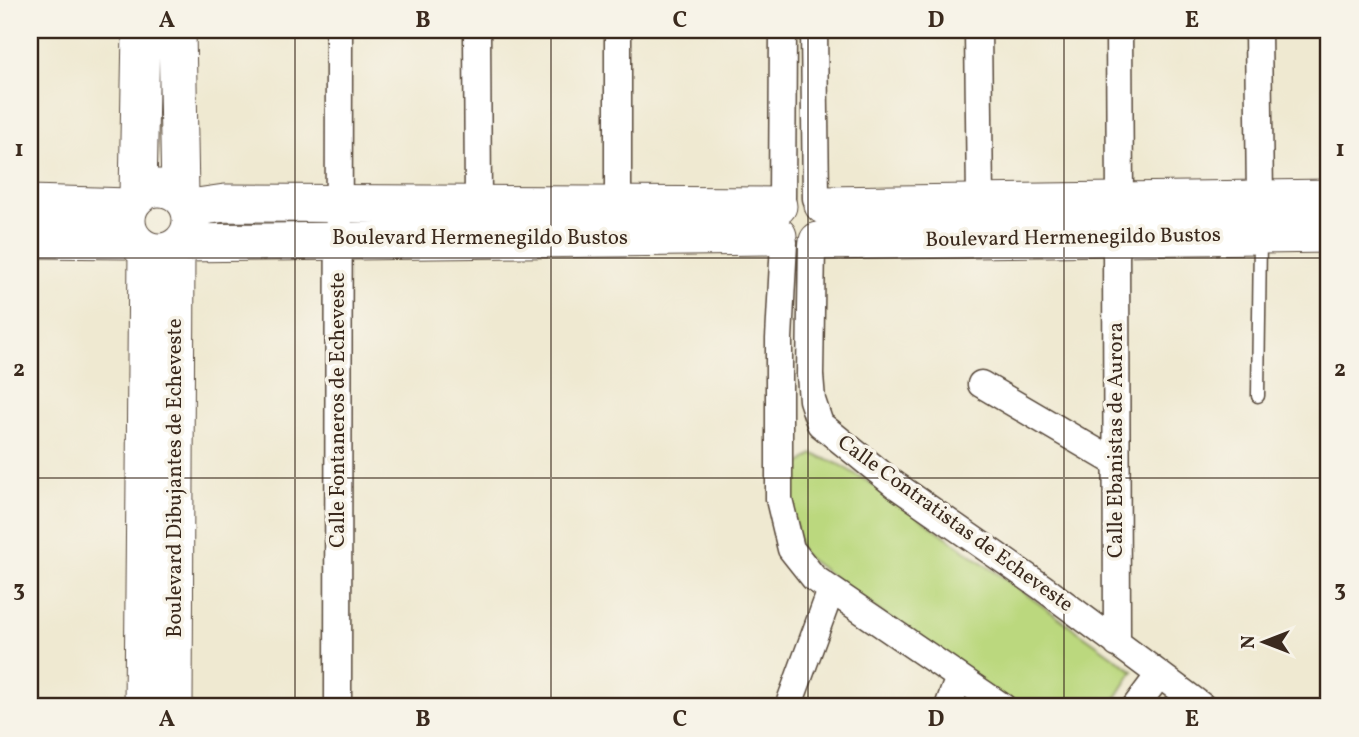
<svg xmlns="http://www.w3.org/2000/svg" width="1359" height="737" font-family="Vollkorn,serif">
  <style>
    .green { fill: #bbd87e; stroke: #7b814e; stroke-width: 2 }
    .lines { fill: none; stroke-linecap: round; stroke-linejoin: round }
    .lane-casing { stroke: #564739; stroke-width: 15 }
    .street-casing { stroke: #564739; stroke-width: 29 }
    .secondary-casing { stroke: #564739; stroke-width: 39 }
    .lane { stroke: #fff; stroke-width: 12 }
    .street { stroke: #fff; stroke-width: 26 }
    .secondary { stroke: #fff; stroke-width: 37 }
    .grid { fill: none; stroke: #3b2a1e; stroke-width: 2; stroke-opacity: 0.55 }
    .labels { text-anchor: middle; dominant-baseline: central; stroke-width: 7; stroke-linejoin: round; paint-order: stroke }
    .street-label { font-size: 21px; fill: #3b2a1e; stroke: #f7f3e8 }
    .neatline { fill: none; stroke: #3b2a1e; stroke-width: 2.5 }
    .grid-label { font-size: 23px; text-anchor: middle; font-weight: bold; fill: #3b2a1e }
  </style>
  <rect width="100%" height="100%" fill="#f7f3e8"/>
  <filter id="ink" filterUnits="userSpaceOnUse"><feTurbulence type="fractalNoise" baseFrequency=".0143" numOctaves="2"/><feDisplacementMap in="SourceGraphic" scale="14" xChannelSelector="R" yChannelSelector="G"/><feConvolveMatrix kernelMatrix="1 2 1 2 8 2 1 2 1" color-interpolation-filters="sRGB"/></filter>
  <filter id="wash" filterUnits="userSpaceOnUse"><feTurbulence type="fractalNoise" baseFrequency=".00686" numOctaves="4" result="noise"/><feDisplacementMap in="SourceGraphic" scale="28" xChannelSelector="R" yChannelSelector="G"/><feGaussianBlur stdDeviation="1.57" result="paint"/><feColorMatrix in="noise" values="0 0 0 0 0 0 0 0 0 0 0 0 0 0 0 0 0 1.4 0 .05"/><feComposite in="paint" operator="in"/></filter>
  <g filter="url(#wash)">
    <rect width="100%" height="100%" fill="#efe9d1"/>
    <path class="green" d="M813,454L838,464L877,487L1133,671L1110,707H1008L801,553L788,489L794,468Z"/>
  </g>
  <g filter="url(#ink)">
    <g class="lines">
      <defs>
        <path id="lane" d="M1258,396L1260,239"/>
        <path id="street" d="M477,30L478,205
          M814,30L816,198
          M978,30L980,201
          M1119,30L1120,199
          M1258,30L1260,199
          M782,200L783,30
          M618,206V30
          M1116,236L1117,644
          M784,242L779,339V499L791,549L814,578L1003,707
          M812,245L810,375L812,400L820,424L894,484L1042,587L1203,707
          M981,384L1116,463
          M338,707L339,30
          M788,707L831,590
          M948,707L959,677
          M1135,707L1159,675"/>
        <path id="secondary" d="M177,30L180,195
          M127 220a32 32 0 1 1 64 0a32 32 0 1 1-64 0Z
          M138,195L141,30
          M30,204L129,207
          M823,205L1329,198
          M190,208L225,203L778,206
          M30,239L133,240
          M818,241L1329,234
          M182,243L778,236
          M143,707L147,250
          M174,707L176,248"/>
      </defs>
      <use href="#lane" class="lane-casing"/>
      <use href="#street" class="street-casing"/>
      <use href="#secondary" class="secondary-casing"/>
      <use href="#lane" class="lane"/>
      <use href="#street" class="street"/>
      <use href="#secondary" class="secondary"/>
    </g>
  </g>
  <path class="grid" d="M295,30V707M551,30V707M808,30V707M1064,30V707M30,258H1329M30,478H1329"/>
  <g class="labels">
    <g class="street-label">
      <text x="480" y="238">Boulevard Hermenegildo Bustos</text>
      <text transform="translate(1073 238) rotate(-1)">Boulevard Hermenegildo Bustos</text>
      <text transform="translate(338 410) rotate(-90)">Calle Fontaneros de Echeveste</text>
      <text transform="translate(1116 440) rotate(-90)">Calle Ebanistas de Aurora</text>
      <text transform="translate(175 478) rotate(-90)">Boulevard Dibujantes de Echeveste</text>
      <text transform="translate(955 524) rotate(36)">Calle Contratistas de Echeveste</text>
    </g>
  </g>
  <rect width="1359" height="737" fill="none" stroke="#f7f3e8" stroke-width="77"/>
  <g transform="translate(1264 642) rotate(270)" stroke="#f7f3e8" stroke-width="5" paint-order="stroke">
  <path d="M0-5L12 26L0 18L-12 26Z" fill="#3b2a1e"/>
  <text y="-10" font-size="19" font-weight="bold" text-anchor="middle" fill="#3b2a1e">N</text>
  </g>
  <rect x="38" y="38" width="1282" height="660" class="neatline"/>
  <g class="grid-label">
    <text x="167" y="27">A</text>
    <text x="423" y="27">B</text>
    <text x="680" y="27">C</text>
    <text x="936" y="27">D</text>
    <text x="1192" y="27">E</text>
    <text x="19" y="156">1</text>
    <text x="1340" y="156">1</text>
    <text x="19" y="376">2</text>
    <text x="1340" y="376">2</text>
    <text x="19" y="596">3</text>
    <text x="1340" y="596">3</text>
    <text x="167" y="726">A</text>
    <text x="423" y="726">B</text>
    <text x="680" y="726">C</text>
    <text x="936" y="726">D</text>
    <text x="1192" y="726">E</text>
  </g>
</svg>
